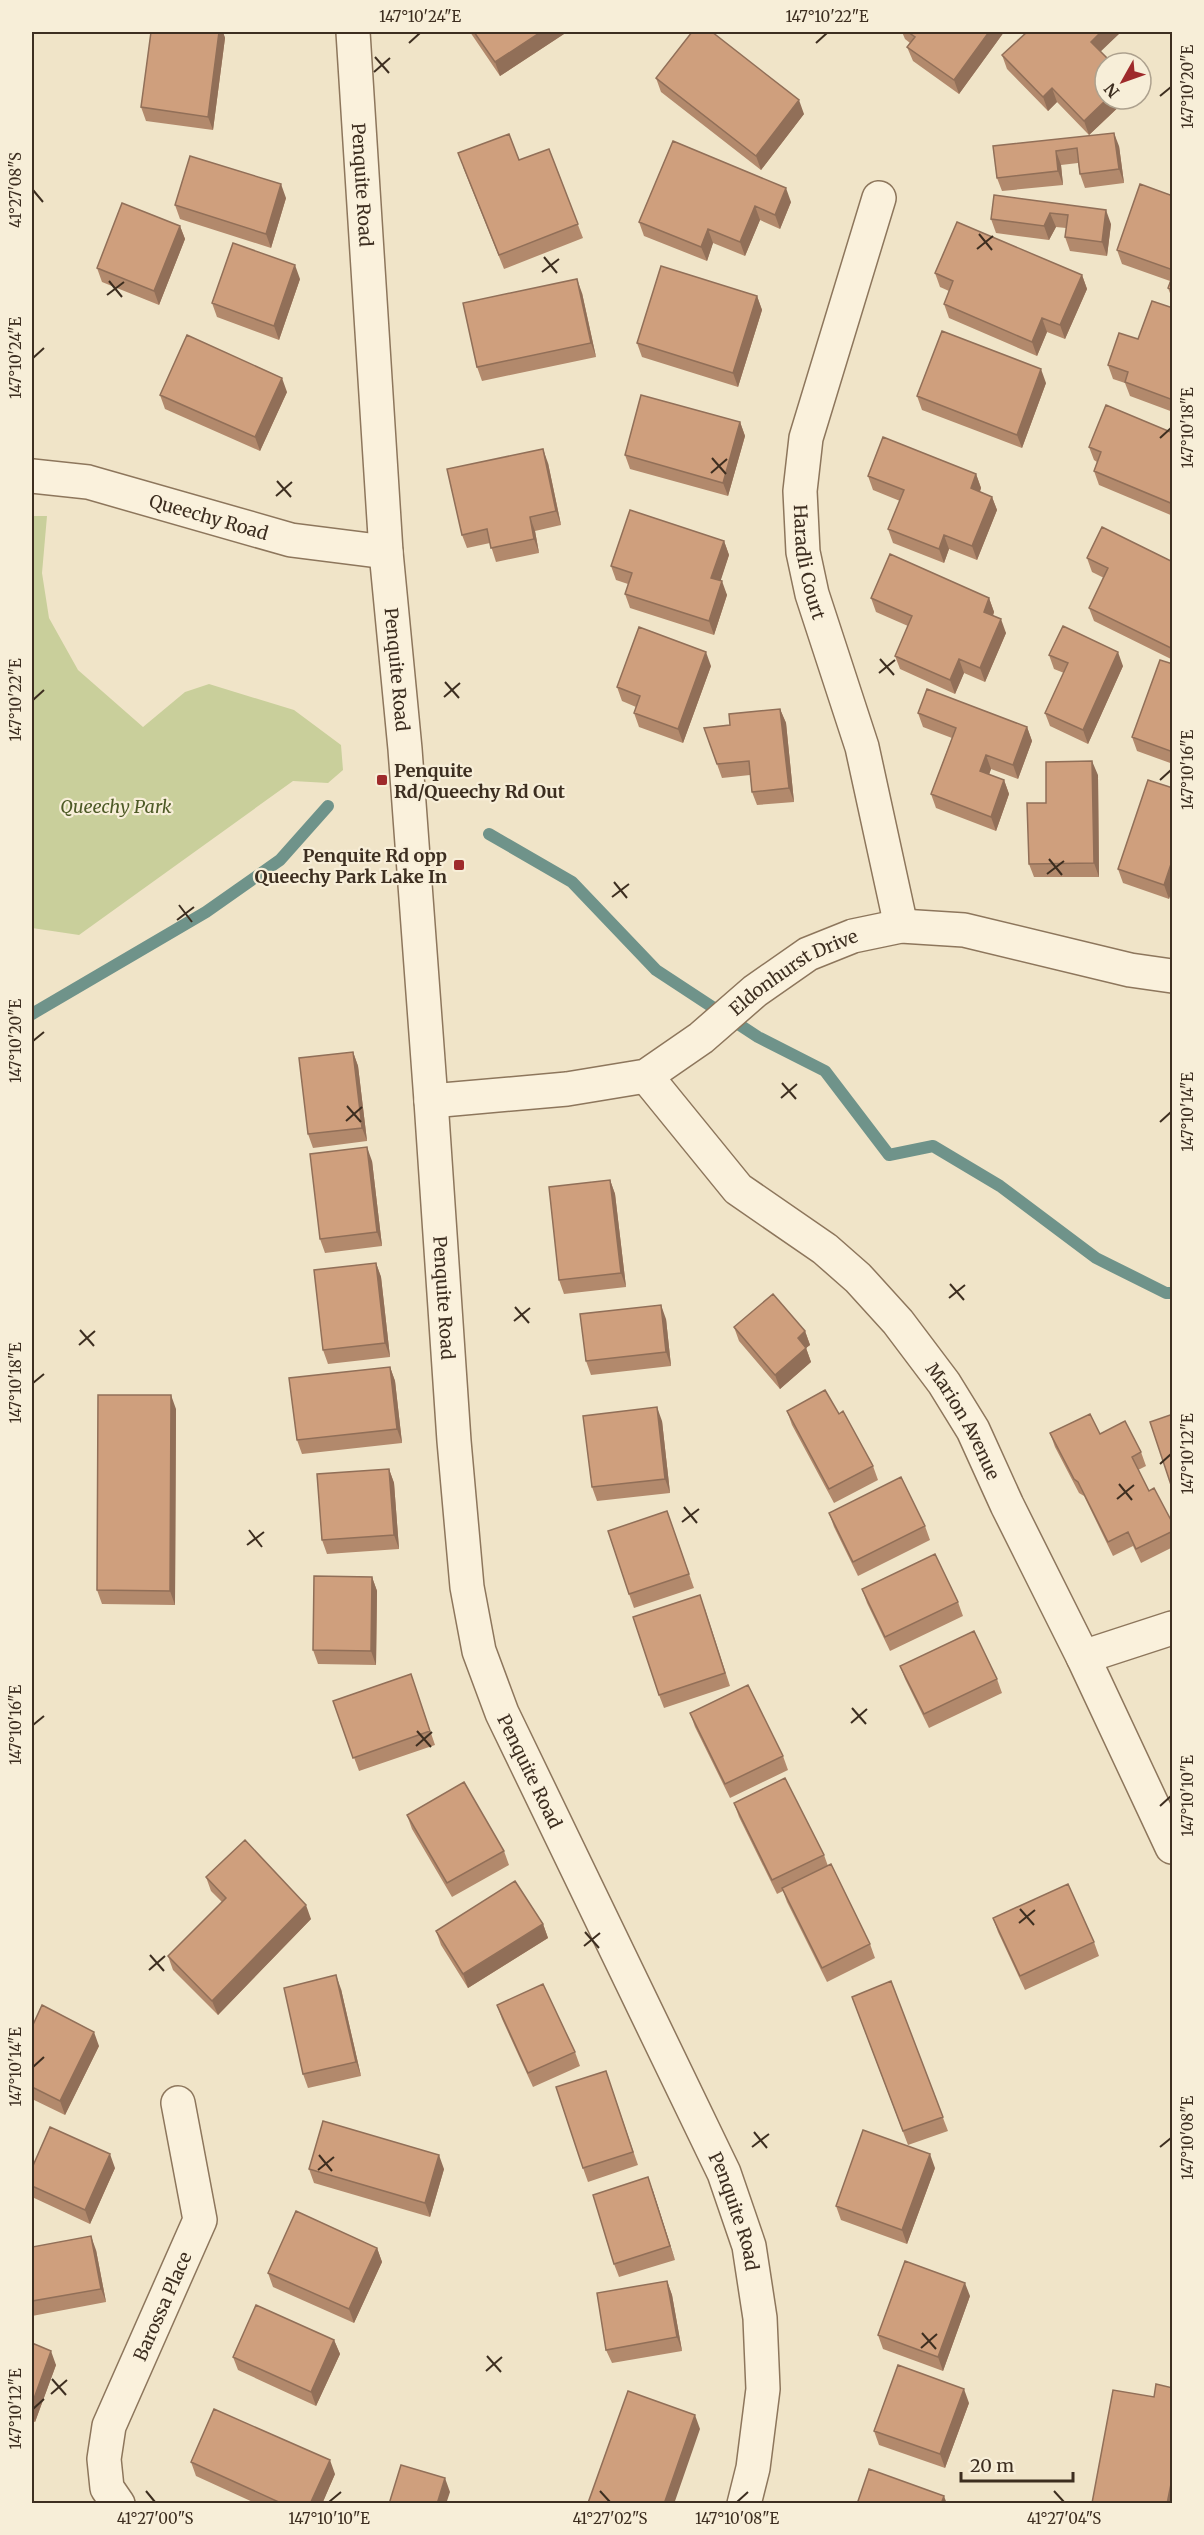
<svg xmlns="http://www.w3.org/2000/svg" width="1204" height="2535" font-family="Merriweather,serif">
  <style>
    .green { fill: #c9cf9b }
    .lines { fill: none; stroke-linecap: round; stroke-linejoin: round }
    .stream { stroke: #6f938a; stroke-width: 12 }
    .minor-casing { stroke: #8d765c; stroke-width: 36 }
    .tertiary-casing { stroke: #8d765c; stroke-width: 36 }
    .minor { stroke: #faf1dc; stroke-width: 33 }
    .tertiary { stroke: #faf1dc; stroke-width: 33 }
    .wall { fill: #b2896c }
    .shaded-wall { fill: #916f58 }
    .building { fill: #cf9f7d; stroke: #916f58; stroke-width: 1.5 }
    .ticks { fill: none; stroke: #3d2e20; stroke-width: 2 }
    .poi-dot { fill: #9e2a2b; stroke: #f7eed8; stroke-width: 2 }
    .labels { text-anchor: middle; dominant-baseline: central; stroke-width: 4.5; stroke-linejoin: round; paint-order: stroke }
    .street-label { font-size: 18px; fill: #3d2e20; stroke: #f7eed8 }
    .poi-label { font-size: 18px; font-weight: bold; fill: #3d2e20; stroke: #f7eed8; text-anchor: start }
    .park-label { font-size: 18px; font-style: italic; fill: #4d5a26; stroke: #f7eed8 }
    .neatline { fill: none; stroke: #3d2e20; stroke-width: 2 }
    .ticks-label { font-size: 15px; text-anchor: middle; fill: #3d2e20 }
  </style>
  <rect width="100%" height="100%" fill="#f0e4c8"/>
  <path class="green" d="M32,516H47L42,573L49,618L78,670L143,727L185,692L209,684L294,710L341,745L343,770L328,783L293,781L79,935L32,928Z"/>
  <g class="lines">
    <path class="stream" d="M489,834L572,882L656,970L758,1037L825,1071L889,1155L933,1146L1000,1186L1096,1258L1166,1293H1172
      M32,1014L206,912L280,860L328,806"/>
    <defs>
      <g id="minor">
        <path id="s1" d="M879,198L806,438L800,491L803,552L812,594L862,747L901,926"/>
        <path id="s2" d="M32,476L88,482L291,540L386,552"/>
        <path id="s3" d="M646,1076L738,1189L825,1249L858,1278L898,1322L944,1383L973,1430L1007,1505L1083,1657L1172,1847"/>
        <path id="s4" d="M431,1101L567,1089L646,1076L701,1038L755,991L808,954L853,936L901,926L964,930L1130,970L1172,976"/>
        <path d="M1083,1657L1172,1628"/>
        <path id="s5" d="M118,2504L107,2488L104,2459L109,2426L200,2220L178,2103"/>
      </g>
      <g id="tertiary">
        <path id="s6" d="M353,32L386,552L405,749L431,1101L454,1441L467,1587L479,1651L502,1713L724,2173L749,2246L760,2318L763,2389L753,2468L744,2504"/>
      </g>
    </defs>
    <use href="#minor" class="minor-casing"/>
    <use href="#tertiary" class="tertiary-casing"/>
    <use href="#minor" class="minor"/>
    <use href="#tertiary" class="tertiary"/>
  </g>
  <path class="wall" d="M151,32H223L225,38L213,130L146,121L141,107Z
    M470,32H567L500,76Z
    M902,32H1004L959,94L913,61L907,47L910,43L905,39Z
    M1027,32H1121L1100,51L1105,99H1127L1089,135L1057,102L1048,111L1007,69L1002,55Z
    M656,78L804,114L761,170L661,92Z
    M993,146H1119L1124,183L1085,188L1080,174L1078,163L1061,165L1063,185L1002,191L997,178Z
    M549,149L583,238L504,269L463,167L519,160Z
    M994,195L1111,224L1107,256L1070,251L1065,237L1066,228L1056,227L1049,240L996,233L991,219Z
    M1173,196V301L1168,288L1170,281L1122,264L1117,250Z
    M286,198L271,248L180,219L175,205Z
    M791,202L780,229L760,220L745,256L713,243L707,261L644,236L639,222Z
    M180,226L185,239L159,305L102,282L97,268Z
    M935,273L1082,275L1087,289L1065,339L1047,332L1037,356L949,318L944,304L949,291L940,287Z
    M300,279L279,340L217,317L212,303Z
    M582,293L596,357L482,381L477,367Z
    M757,296L762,310L738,387L642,357L637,343Z
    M1173,308V412L1130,396L1125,383L1113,379L1108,365Z
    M1046,383L1022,448L922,410L917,396Z
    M287,392L260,451L165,409L160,395Z
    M740,422L745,436L728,496L630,469L625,455Z
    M1173,433V516L1099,485L1094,471L1097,462L1094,460L1089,447Z
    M548,463L561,525L535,531L539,553L496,562L490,543L467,548L462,535Z
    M976,474L981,488L980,492L992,497L997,510L977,560L949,549L944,563L893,543L888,529L900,501L873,490L868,476Z
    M724,541L729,555L720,581L727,595L714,635L630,608L625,594L628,584L616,580L611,566Z
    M1087,558L1173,562V660L1094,621L1089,608L1104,578L1092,572Z
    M871,598H989L994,612L993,616L1006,633L985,682L964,673L955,694L900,669L895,656L908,626L876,612Z
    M1049,655L1123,666L1088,744L1050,726L1045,713L1064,673L1054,669Z
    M1173,664V764L1137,751L1132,737Z
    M711,666L683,743L639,727L634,713L636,707L622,701L617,687Z
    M780,709L786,723L794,802L757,805L752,792L750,775L722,778L704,728L730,725Z
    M918,713L1027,727L1032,741L1018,779L991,769L989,775L1004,780L1009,794L996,831L936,808L931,794L952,738L923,727Z
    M1098,775L1099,877H1034L1029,864L1046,803Z
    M1173,788V887L1169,899L1123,883L1118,869Z
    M353,1052L358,1066L367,1141L313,1148L308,1134Z
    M372,1161L382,1246L325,1253L320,1239Z
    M610,1180L615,1194L626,1287L564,1294L559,1280Z
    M376,1263L381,1277L390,1357L328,1364L323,1350Z
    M666,1319L671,1366L591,1375L586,1361Z
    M734,1327L805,1331L810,1345L806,1348L811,1362L780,1389L739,1341Z
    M390,1367L395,1381L402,1443L302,1454L297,1440Z
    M176,1409L175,1605L102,1604L97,1590Z
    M787,1411L839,1414L873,1466L878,1480L834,1503L792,1425Z
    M662,1421L670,1493L597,1501L592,1487Z
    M1050,1433L1100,1434L1141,1452L1146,1466L1138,1470L1149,1491L1173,1524V1547L1141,1563L1133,1546L1113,1556L1084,1496L1079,1493L1055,1447Z
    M389,1469L394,1483L399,1549L327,1554L322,1540Z
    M667,1511L694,1588L634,1608L629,1594Z
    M829,1513L925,1526L930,1540L858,1576L834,1527Z
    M372,1577L377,1591L376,1665L318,1664L313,1650Z
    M862,1589L958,1602L963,1616L890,1651L867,1603Z
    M705,1609L730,1686L664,1708L659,1695Z
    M900,1666L997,1679L1002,1693L929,1728L905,1679Z
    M411,1674L435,1745L359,1771L333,1701Z
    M690,1713L783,1756L788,1770L730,1798L695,1727Z
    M734,1803L824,1855L828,1866L870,1944L875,1958L827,1982L787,1902L783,1891L777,1894L739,1817Z
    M407,1815L504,1851L509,1865L452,1897L412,1829Z
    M206,1877L311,1919L218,2015L173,1970L168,1956L222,1902L211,1891Z
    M993,1918L1094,1942L1099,1956L1025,1990L998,1932Z
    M543,1924L548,1938L468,1988L441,1945L436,1931Z
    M891,1981L948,2131L908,2145L852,1997Z
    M341,1989L361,2076L308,2088L303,2074Z
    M497,2005L575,2052L580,2066L533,2087L502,2019Z
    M32,2027L99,2046L65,2115L32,2099Z
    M606,2071L638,2165L588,2182L583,2168Z
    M32,2168H115L90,2224L32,2197Z
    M935,2168L907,2244L841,2220L836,2206Z
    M309,2169H444L430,2217L314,2183Z
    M653,2191L675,2260L619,2277L614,2264Z
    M32,2247L96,2250L106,2302L32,2316Z
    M377,2248L382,2262L354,2323L273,2287L268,2273Z
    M667,2281L672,2295L682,2351L612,2363L606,2350Z
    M970,2296L943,2371L883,2349L878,2335Z
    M334,2340L340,2354L316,2406L238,2370L233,2357Z
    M32,2343L56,2365L35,2422L32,2421Z
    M969,2403L945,2468L879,2445L874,2431Z
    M191,2462L335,2474L322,2504H257L196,2476Z"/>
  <path class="shaded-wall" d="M219,32H223L225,38L213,130L208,117Z
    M541,32H567L500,76L495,62Z
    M989,32H1004L959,94L954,80Z
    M1101,32H1121L1096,56L1091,42Z
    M1052,88L1057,102L1048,111L1043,97Z
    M1107,99H1127L1089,135L1084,121Z
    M799,100L804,114L761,170L756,156Z
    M1114,133L1119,146L1124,183L1119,169Z
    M1056,151L1061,165L1063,185L1058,171Z
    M281,184L286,198L271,248L266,234Z
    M786,188L791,202L780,229L775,215Z
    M755,206L760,220L745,256L740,242Z
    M1106,210L1111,224L1107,256L1102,242Z
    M1050,213L1056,227L1049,240L1044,226Z
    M180,226L185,239L159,305L154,291Z
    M708,229L713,243L707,261L701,247Z
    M295,265L300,279L279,340L274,326Z
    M1082,275L1087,289L1065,339L1060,325Z
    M577,279L582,293L596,357L591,343Z
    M757,296L762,310L738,387L733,373Z
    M1042,318L1047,332L1037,356L1032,342Z
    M1041,369L1046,383L1022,448L1017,435Z
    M282,378L287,392L260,451L255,437Z
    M740,422L745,436L728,496L723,483Z
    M543,449L548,463L561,525L556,511Z
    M976,474L981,488L976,502L971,488Z
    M992,497L997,510L977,560L972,546Z
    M530,517L535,531L539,553L534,539Z
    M944,535L949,549L944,563L939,549Z
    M724,541L729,555L717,592L711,578Z
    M722,581L727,595L714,635L709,621Z
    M989,598L994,612L989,626L984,612Z
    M1001,619L1006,633L985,682L980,668Z
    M706,652L711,666L683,743L678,729Z
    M1118,652L1123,666L1088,744L1083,730Z
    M959,659L964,673L955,694L950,680Z
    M780,709L786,723L794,802L789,788Z
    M1027,727L1032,741L1018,779L1013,765Z
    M986,755L991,769L985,785L980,771Z
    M1092,761L1098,775L1099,877L1094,863Z
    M1004,780L1009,794L996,831L991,817Z
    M1172,858L1173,887L1169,899L1164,885Z
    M353,1052L358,1066L367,1141L362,1128Z
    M367,1147L372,1161L382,1246L377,1232Z
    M610,1180L615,1194L626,1287L621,1273Z
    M376,1263L381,1277L390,1357L385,1343Z
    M661,1305L666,1319L671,1366L666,1352Z
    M805,1331L810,1345L806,1348L811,1362L780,1389L775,1375L798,1338Z
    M390,1367L395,1381L402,1443L397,1429Z
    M171,1395L176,1409L175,1605L170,1591Z
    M657,1407L662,1421L670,1493L665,1479Z
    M389,1469L394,1483L399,1549L394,1535Z
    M372,1577L377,1591L376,1665L371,1651Z
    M306,1905L311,1919L218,2015L212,2001Z
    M543,1924L548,1938L468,1988L463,1974Z
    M336,1975L341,1989L361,2076L356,2062Z
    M94,2032L99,2046L65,2115L60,2101Z
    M110,2154L115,2168L90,2224L85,2210Z
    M930,2154L935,2168L907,2244L902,2230Z
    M439,2155L444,2169L430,2217L425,2203Z
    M648,2177L653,2191L675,2260L670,2246Z
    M91,2236L96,2250L106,2302L101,2289Z
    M377,2248L382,2262L354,2323L349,2309Z
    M667,2281L672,2295L682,2351L677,2337Z
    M965,2283L970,2296L943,2371L938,2357Z
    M334,2340L340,2354L316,2406L311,2392Z
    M51,2351L56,2365L35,2422L32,2412V2404Z
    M964,2389L969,2403L945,2468L940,2454Z
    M695,2415L700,2429L674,2504H664Z
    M330,2460L335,2474L322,2504H310Z
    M1173,2474V2504H1167Z
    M445,2478L450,2492L446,2504H437Z
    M944,2496L947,2504H941Z"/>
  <path class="building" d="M151,32H219L208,117L141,107Z
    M474,32H541L495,62Z
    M692,32H712L799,100L756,156L656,78Z
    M908,32H989L954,80L907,47L915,37Z
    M1027,32H1101L1091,42L1112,63H1105V99H1107L1084,121L1052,88L1043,97L1002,55Z
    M1114,133L1119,169L1080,174L1077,148L1056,151L1058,171L997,178L993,146Z
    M509,134L519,160L549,149L578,224L499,255L458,153Z
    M673,141L786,188L775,215L755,206L740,242L708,229L701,247L639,222Z
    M190,156L281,184L266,234L175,205Z
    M1140,184L1173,196V270L1117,250Z
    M994,195L1106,210L1102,242L1065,237L1068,215L1050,213L1044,226L991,219Z
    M122,203L180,226L154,291L97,268Z
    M957,222L1082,275L1060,325L1042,318L1032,342L944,304L953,281L935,273Z
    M233,243L295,265L274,326L212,303Z
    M661,266L757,296L733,373L637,343Z
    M1173,275V290L1168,288Z
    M577,279L591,343L477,367L463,303Z
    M1152,301L1173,308V400L1125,382L1128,372L1108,365L1119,333L1138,339Z
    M942,331L1041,369L1017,435L917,396Z
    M187,335L282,378L255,437L160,395Z
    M641,395L740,422L723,483L625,455Z
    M1106,405L1173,433V504L1094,471L1101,452L1089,447Z
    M883,437L976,474L971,488L992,497L972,546L944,535L939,549L888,529L904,490L868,476Z
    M543,449L556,511L530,517L534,539L491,548L487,529L462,535L447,469Z
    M630,510L724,541L711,578L722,581L709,621L625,594L632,573L611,566Z
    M1102,527L1173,562V649L1089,608L1108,568L1087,558Z
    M890,554L989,598L984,612L1001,619L980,668L959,659L950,680L895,656L912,616L871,598Z
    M1063,626L1118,652L1083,730L1045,713L1068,663L1049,655Z
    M639,627L706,652L678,729L634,713L640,696L617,687Z
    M1160,660L1173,664V752L1132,737Z
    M927,689L1027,727L1013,765L986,755L980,771L1004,780L991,817L931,794L956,728L918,713Z
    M780,709L789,788L752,792L749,761L717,764L704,728L730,725L729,714Z
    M1092,761L1094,863L1029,864L1027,803H1046V762Z
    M1148,780L1173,788V858L1164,885L1118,869Z
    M353,1052L362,1128L308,1134L299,1058Z
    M367,1147L377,1232L320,1239L310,1154Z
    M610,1180L621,1273L559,1280L549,1187Z
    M376,1263L385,1343L323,1350L314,1270Z
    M773,1294L805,1331L798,1338L806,1348L775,1375L734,1327Z
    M661,1305L666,1352L586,1361L580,1314Z
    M390,1367L397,1429L297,1440L289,1378Z
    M825,1390L839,1414L843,1411L873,1466L829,1489L787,1411Z
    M98,1395H171L170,1591L97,1590Z
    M657,1407L665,1479L592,1487L583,1416Z
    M1090,1414L1100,1434L1125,1421L1141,1452L1132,1457L1149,1491L1154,1488L1173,1524V1531L1136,1549L1128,1532L1108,1542L1078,1482L1074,1479L1050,1433Z
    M1173,1414V1491L1150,1422Z
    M389,1469L394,1535L322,1540L317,1474Z
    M901,1477L925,1526L853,1562L829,1513Z
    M667,1511L689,1574L629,1594L608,1531Z
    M935,1554L958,1602L885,1637L862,1589Z
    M314,1576L372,1577L371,1651L313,1650Z
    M700,1595L725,1673L659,1695L633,1617Z
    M974,1631L997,1679L924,1714L900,1666Z
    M411,1674L430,1731L353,1758L333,1701Z
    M748,1685L783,1756L725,1784L690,1713Z
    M785,1778L824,1855L772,1880L734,1803Z
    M464,1782L504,1851L447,1883L407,1815Z
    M245,1840L306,1905L212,2001L168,1956L226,1898L206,1877Z
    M831,1864L870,1944L822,1968L782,1888Z
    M515,1881L543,1924L463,1974L436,1931Z
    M1068,1884L1094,1942L1020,1976L993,1918Z
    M336,1975L356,2062L303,2074L284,1988Z
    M891,1981L943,2117L903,2131L852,1997Z
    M543,1984L575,2052L528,2073L497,2005Z
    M42,2005L94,2032L60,2101L32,2087V2027Z
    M606,2071L633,2152L583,2168L556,2087Z
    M323,2121L439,2155L425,2203L309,2169Z
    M50,2127L110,2154L85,2210L32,2186V2168Z
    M863,2130L930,2154L902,2230L836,2206Z
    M648,2177L670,2246L614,2264L593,2195Z
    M296,2211L377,2248L349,2309L268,2273Z
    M91,2236L101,2289L32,2301V2247Z
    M905,2261L965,2283L938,2357L878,2335Z
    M667,2281L677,2337L606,2350L597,2293Z
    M256,2305L334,2340L311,2392L233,2357Z
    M32,2343L51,2351L32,2404Z
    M898,2365L964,2389L940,2454L874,2431Z
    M1156,2384L1173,2388V2474L1167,2504L1092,2503L1113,2390L1154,2397Z
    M628,2391L695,2415L664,2504H590L588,2503Z
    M214,2409L330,2460L310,2504H283L191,2462Z
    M401,2465L445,2478L437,2504H389Z
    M869,2469L944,2496L941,2504H857Z"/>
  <path class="ticks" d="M409,43L420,33M816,43L827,33M375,57L389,73M374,72L390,58M1160,96L1171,87M33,190L43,202M979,234L992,250M977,249L993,236M544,257L557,273M542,272L559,259M109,281L122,297M107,295L124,282M33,358L44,348M1160,438L1171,428M712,458L726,474M711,473L727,459M277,481L291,497M276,496L292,482M880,659L894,675M879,673L895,660M445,682L459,698M444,697L460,683M33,700L44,690M1160,780L1171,770M1049,859L1062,875M1047,874L1064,861M614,882L627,898M612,897L629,884M179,905L192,922M177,920L194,907M33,1041L44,1032M782,1083L796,1099M781,1098L797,1084M347,1106L361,1122M346,1121L362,1107M1160,1122L1171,1112M950,1284L964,1300M949,1298L965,1285M515,1307L529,1323M514,1321L530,1308M80,1330L94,1346M79,1345L95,1331M33,1383L44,1374M1160,1464L1171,1454M1119,1484L1132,1500M1117,1499L1134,1485M684,1507L697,1523M682,1522L699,1509M249,1530L262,1547M247,1545L264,1532M852,1708L866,1724M851,1723L867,1709M33,1725L44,1716M417,1731L431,1747M416,1746L432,1732M1160,1806L1171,1796M1020,1909L1034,1925M1019,1923L1035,1910M585,1932L599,1948M584,1946L600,1933M150,1955L164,1971M149,1970L165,1956M33,2067L44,2057M754,2132L767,2148M752,2147L769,2134M1160,2147L1171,2138M319,2155L332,2171M318,2170L334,2157M922,2333L936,2349M921,2348L937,2334M487,2356L501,2372M486,2371L502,2357M52,2379L66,2395M51,2394L67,2380M33,2409L44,2399M146,2491L155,2502M600,2491L610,2502M1054,2491L1064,2502M329,2502L341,2492M737,2502L748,2492"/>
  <g class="poi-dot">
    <rect x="376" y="774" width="12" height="12" rx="3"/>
    <rect x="453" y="859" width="12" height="12" rx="3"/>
  </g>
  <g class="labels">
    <g class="street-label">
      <text stroke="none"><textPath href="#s6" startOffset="153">Penquite Road</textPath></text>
      <text stroke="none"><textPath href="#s2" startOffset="182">Queechy Road</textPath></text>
      <text stroke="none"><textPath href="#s1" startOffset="376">Haradli Court</textPath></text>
      <text stroke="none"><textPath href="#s6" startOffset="639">Penquite Road</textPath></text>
      <text stroke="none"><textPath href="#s4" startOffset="398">Eldonhurst Drive</textPath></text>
      <text stroke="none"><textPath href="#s6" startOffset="1269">Penquite Road</textPath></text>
      <text stroke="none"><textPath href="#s3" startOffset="474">Marion Avenue</textPath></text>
      <text stroke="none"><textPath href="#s6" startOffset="1755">Penquite Road</textPath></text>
      <text stroke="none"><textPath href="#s6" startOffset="2241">Penquite Road</textPath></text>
      <text stroke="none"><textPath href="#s5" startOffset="213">Barossa Place</textPath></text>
    </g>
    <g class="poi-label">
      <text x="394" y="770">Penquite<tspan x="394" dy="21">Rd/Queechy Rd Out</tspan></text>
      <text x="447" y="855" text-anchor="end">Penquite Rd opp<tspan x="447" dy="21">Queechy Park Lake In</tspan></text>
    </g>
    <g class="park-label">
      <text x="116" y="806">Queechy Park</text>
    </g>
  </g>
  <rect width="1204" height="2535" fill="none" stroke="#f7eed8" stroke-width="66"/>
  <g transform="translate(1123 81) rotate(230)"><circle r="28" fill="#f7eed8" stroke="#ada18e" stroke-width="1.5"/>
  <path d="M0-4.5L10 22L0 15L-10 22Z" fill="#9e2a2b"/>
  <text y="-9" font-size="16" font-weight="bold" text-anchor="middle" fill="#3d2e20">N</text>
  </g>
  <path d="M961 2472v9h112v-9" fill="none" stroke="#3d2e20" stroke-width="3"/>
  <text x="970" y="2472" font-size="18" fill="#3d2e20" stroke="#f7eed8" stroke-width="4.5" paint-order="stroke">20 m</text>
  <rect x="33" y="33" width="1138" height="2469" class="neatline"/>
  <g class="ticks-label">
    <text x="420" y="22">147°10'24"E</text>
    <text x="827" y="22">147°10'22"E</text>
    <text transform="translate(1188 87) rotate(-90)" y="5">147°10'20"E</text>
    <text transform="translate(16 190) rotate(-90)" y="5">41°27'08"S</text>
    <text transform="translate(16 358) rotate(-90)" y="5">147°10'24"E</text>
    <text transform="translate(1188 428) rotate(-90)" y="5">147°10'18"E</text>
    <text transform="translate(16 700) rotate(-90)" y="5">147°10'22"E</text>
    <text transform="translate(1188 770) rotate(-90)" y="5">147°10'16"E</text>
    <text transform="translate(16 1041) rotate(-90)" y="5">147°10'20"E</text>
    <text transform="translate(1188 1112) rotate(-90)" y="5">147°10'14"E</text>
    <text transform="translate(16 1383) rotate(-90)" y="5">147°10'18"E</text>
    <text transform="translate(1188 1454) rotate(-90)" y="5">147°10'12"E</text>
    <text transform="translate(16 1725) rotate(-90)" y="5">147°10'16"E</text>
    <text transform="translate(1188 1796) rotate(-90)" y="5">147°10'10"E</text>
    <text transform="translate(16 2067) rotate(-90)" y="5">147°10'14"E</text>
    <text transform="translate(1188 2138) rotate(-90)" y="5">147°10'08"E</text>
    <text transform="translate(16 2409) rotate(-90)" y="5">147°10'12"E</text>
    <text x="155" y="2524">41°27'00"S</text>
    <text x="329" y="2524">147°10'10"E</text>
    <text x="610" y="2524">41°27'02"S</text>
    <text x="737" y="2524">147°10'08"E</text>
    <text x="1064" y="2524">41°27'04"S</text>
  </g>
</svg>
